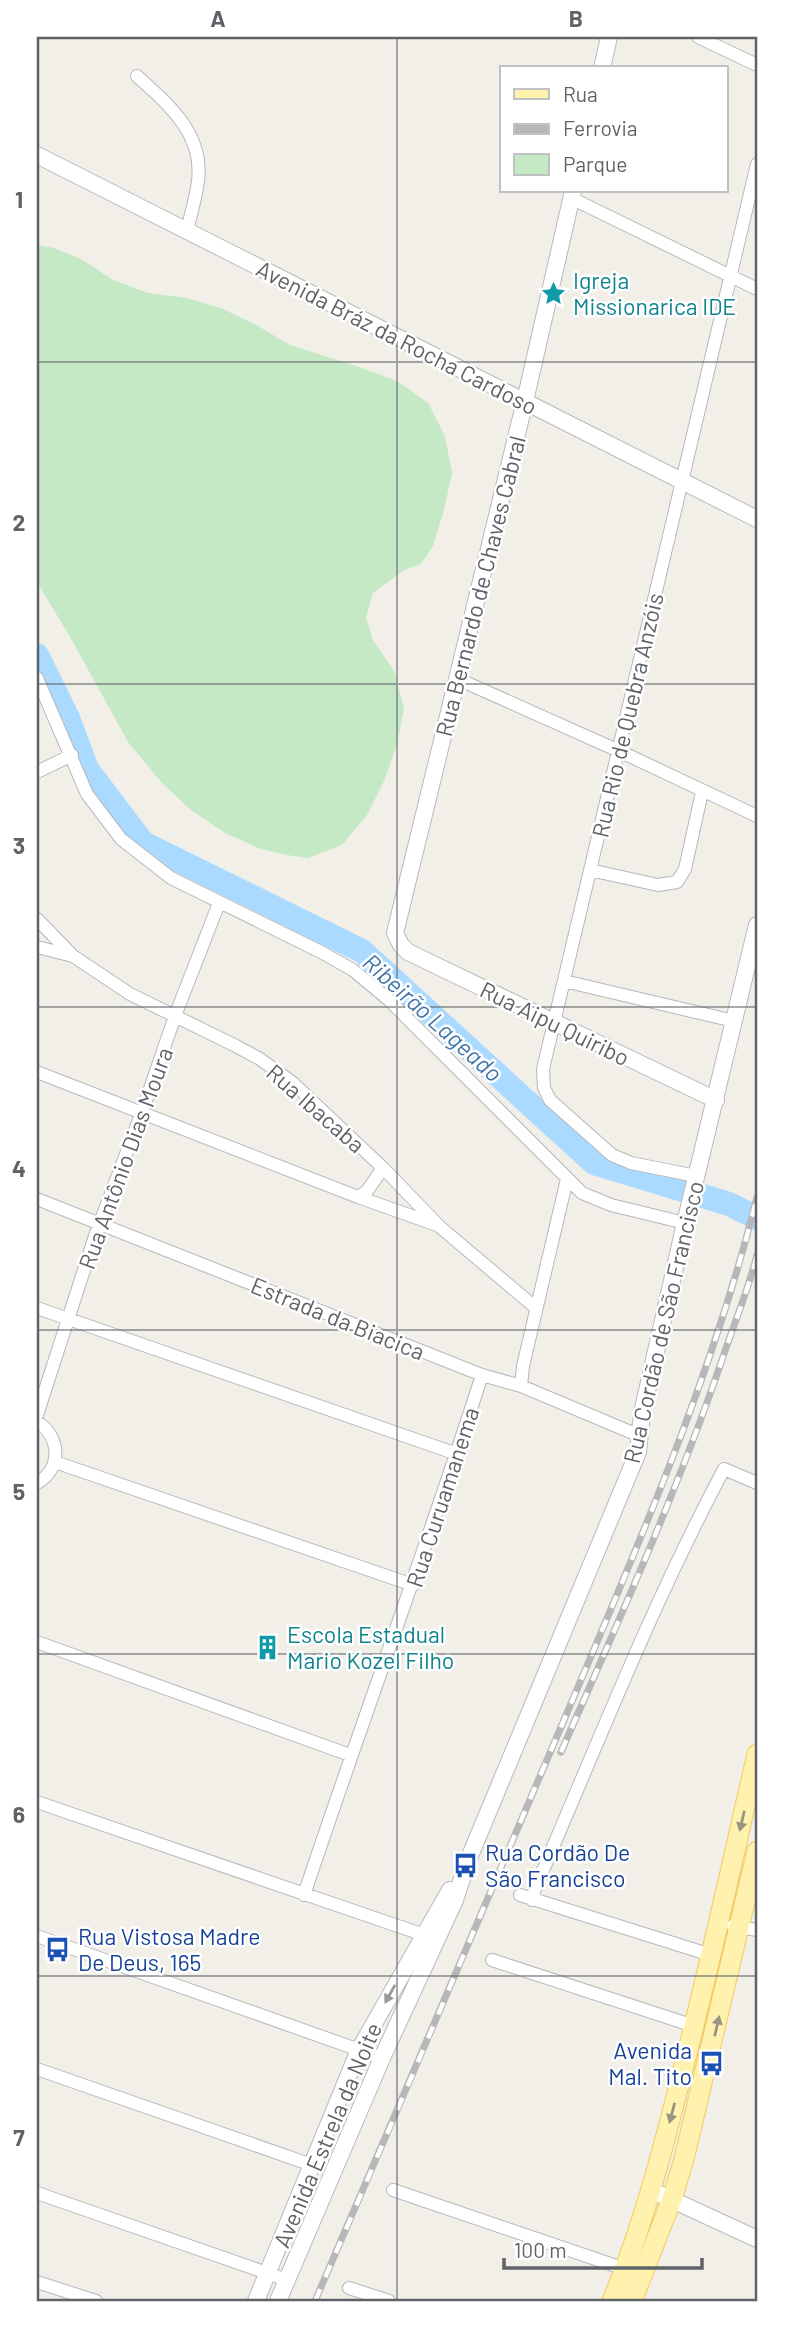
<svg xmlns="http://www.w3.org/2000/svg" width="794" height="2338" font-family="Barlow,sans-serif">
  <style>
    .green { fill: #c5e8c5 }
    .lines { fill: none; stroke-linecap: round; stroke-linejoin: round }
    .river { stroke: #aadaff; stroke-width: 24 }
    .street-casing { stroke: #b5b8bc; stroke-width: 14 }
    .secondary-casing { stroke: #b6babf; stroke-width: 18 }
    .primary-casing { stroke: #f2c960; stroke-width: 21 }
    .street { stroke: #fff; stroke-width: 12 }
    .secondary { stroke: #fff; stroke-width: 16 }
    .primary { stroke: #fff2af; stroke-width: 19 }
    .rail-casing { stroke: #b6b7b8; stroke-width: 7 }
    .rail { stroke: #fff; stroke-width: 4.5; stroke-dasharray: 13; stroke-linecap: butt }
    .oneway { fill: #979581 }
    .oneway2 { fill: #979a9d }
    .grid { fill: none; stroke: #5f6368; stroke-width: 2; stroke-opacity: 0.55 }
    .labels { text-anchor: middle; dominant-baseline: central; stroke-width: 5; stroke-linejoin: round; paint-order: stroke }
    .culture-label { font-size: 23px; fill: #0d838f; stroke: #fff; text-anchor: start }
    .street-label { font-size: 23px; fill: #5f6368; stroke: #fff }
    .transit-label { font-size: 23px; fill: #164399; stroke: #fff; text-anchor: start }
    .water-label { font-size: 24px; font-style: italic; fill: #4174aa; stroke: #fff }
    .neatline { fill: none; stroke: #5f6368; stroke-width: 2.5 }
    .grid-label { font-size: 23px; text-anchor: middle; font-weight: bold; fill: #5f6368 }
  </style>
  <rect width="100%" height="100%" fill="#f1efe8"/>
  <path class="green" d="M37,245L54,248L81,259L113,280L148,293L187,298L223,309L258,326L290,345L362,368L397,381L428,403L445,436L452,473L444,510L433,546L421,564L404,570L373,593L366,618L373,640L394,671L404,708L397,745L384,781L367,815L342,845L308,858L287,855L261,849L225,833L191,810L162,783L128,742L69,635L37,582Z"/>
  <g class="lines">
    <path class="river" d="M37,655L68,718L87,769L143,843L362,951L594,1163L729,1204L757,1218"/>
    <defs>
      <path id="street" d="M698,37L757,65
        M137,76C169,105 204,134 198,181C196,198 191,214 187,230
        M571,198L757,289
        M37,678L87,794L121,839L171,878L321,952L353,970L389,1000L582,1193L611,1205L685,1223
        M458,679L619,751L757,816
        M37,772L72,755
        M590,870L658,885L677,882L685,869L702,792
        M37,919L73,956L130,994L236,1046L260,1059L293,1083L383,1168L440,1227L536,1308
        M37,947L73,956
        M564,981L734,1021
        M37,1072L358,1197L437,1225
        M696,1176L631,1163L612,1155L550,1100L544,1088L543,1069L757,164
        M358,1197L367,1191L383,1168
        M37,1199L482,1375L521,1386L640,1436
        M37,1308L457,1454
        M521,1386L523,1366L567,1179
        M37,1415L95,1236L142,1112L175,1016L219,903
        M37,1422C61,1436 62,1469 37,1483
        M55,1462L413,1585
        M37,1642L350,1755
        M37,1802L430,1937
        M304,1895C362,1721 426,1550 482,1375
        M520,1895L711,1955
        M532,1900L535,1889C596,1748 652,1604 724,1469L757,1483
        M733,1926L757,1930
        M37,1936L382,2058
        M492,1960L694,2026
        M37,2069L312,2165
        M393,2190L625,2269
        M37,2193L287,2280
        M37,2282L96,2301
        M349,2288L389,2301"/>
      <path id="secondary" d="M602,68L609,37
        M37,155L757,519
        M573,191L525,401L395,933L401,945L408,952L716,1100
        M651,2190L757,2239
        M256,2301L359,2050L450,1890
        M278,2301L382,2058L455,1900L467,1863L638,1452L642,1413L685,1223L757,925"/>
      <path id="primary" d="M612,2301C642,2229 662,2153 681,2077C709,1970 732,1862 757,1754
        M632,2301L672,2199L684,2159L757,1851"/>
    </defs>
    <use href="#street" class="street-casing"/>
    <use href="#secondary" class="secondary-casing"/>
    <use href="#primary" class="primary-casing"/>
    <use href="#street" class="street"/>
    <use href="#secondary" class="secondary"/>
    <use href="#primary" class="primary"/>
    <defs>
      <path id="rail" d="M561,1752C619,1620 679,1488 725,1351C736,1319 749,1287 757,1255
        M315,2301C400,2105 483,1909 567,1713C638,1545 713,1375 757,1197"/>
    </defs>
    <use href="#rail" class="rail-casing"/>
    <use href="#rail" class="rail"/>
  </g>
  <defs><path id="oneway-solid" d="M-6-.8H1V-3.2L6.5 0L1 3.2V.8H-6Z" transform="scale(1.75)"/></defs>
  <g class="oneway">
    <use href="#oneway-solid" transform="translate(742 1821) rotate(103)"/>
    <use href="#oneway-solid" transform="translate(717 2026) rotate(-77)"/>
    <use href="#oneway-solid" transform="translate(672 2113) rotate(105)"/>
  </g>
  <use class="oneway2" href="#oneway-solid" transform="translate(390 1994) rotate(119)"/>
  <path class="grid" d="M397,37V2301M37,362H757M37,684H757M37,1007H757M37,1330H757M37,1654H757M37,1976H757"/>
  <defs>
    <symbol id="sight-bare" viewBox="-9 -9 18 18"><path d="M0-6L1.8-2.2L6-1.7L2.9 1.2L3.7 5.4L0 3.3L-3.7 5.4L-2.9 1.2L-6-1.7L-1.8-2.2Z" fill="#0f9aa8" stroke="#fff" stroke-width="2.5" paint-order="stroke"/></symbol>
    <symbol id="building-bare" viewBox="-9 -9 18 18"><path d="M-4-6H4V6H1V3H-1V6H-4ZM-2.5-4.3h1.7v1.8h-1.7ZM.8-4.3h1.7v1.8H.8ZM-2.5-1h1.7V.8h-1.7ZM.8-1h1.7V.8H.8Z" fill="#0f9aa8" stroke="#fff" stroke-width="2.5" paint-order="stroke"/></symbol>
    <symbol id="bus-bare" viewBox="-9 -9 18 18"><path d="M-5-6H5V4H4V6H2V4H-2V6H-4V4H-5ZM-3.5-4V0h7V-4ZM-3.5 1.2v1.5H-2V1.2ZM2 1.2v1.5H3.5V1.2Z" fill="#1a4fb4" stroke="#fff" stroke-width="2.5" paint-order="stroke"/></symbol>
  </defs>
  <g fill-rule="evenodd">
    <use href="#sight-bare" x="536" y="276" width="35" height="35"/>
    <use href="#building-bare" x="250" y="1630" width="35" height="35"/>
    <use href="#bus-bare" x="448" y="1848" width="35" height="35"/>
    <use href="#bus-bare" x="40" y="1932" width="35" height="35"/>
    <use href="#bus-bare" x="694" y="2046" width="35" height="35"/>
  </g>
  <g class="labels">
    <g class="culture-label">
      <text x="573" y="280">Igreja<tspan x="573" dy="26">Missionarica IDE</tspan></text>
      <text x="287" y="1634">Escola Estadual<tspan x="287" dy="26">Mario Kozel Filho</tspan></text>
    </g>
    <g class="street-label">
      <text transform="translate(397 337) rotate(27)">Avenida Bráz da Rocha Cardoso</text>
      <text transform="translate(480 586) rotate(-76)">Rua Bernardo de Chaves Cabral</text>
      <text transform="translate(627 715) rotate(-77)">Rua Rio de Quebra Anzóis</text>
      <text transform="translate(555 1023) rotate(26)">Rua Aipu Quiribo</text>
      <text transform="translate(316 1108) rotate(41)">Rua Ibacaba</text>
      <text transform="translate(125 1158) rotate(-70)">Rua Antônio Dias Moura</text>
      <text transform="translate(338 1318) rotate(22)">Estrada da Biacica</text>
      <text transform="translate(663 1322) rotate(-77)">Rua Cordão de São Francisco</text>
      <text transform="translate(442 1497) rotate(-72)">Rua Curuamanema</text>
      <text transform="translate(327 2135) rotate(-67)">Avenida Estrela da Noite</text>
    </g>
    <g class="transit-label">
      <text x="485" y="1852">Rua Cordão De<tspan x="485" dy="26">São Francisco</tspan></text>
      <text x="78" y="1936">Rua Vistosa Madre<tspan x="78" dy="26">De Deus, 165</tspan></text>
      <text x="692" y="2050" text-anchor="end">Avenida<tspan x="692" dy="26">Mal. Tito</tspan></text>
    </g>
    <g class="water-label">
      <text transform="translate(433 1017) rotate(42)">Ribeirão Lageado</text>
    </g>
  </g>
  <rect width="794" height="2338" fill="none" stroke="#ffffff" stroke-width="77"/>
  <rect x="500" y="66" width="228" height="126" fill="#ffffff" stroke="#bfc1c3" stroke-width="2"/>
  <rect x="514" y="89" width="35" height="10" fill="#fff2af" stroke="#bfc1c3" stroke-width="2"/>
  <text x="563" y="102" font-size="21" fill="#5f6368">Rua</text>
  <rect x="514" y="124" width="35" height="10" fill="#b6b7b8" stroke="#bfc1c3" stroke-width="2"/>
  <text x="563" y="136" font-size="21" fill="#5f6368">Ferrovia</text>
  <rect x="514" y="154" width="35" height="21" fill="#c5e8c5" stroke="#bfc1c3" stroke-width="2"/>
  <text x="563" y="172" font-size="21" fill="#5f6368">Parque</text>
  <path d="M504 2258v10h198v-10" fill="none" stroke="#5f6368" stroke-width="3.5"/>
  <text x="514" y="2258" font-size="21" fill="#5f6368" stroke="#ffffff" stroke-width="5" paint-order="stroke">100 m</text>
  <rect x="38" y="38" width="718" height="2262" class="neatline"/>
  <g class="grid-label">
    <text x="218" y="27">A</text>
    <text x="576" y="27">B</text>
    <text x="19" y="208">1</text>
    <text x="19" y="531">2</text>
    <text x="19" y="854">3</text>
    <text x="19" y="1177">4</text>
    <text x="19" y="1500">5</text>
    <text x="19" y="1823">6</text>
    <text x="19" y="2146">7</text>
  </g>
</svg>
